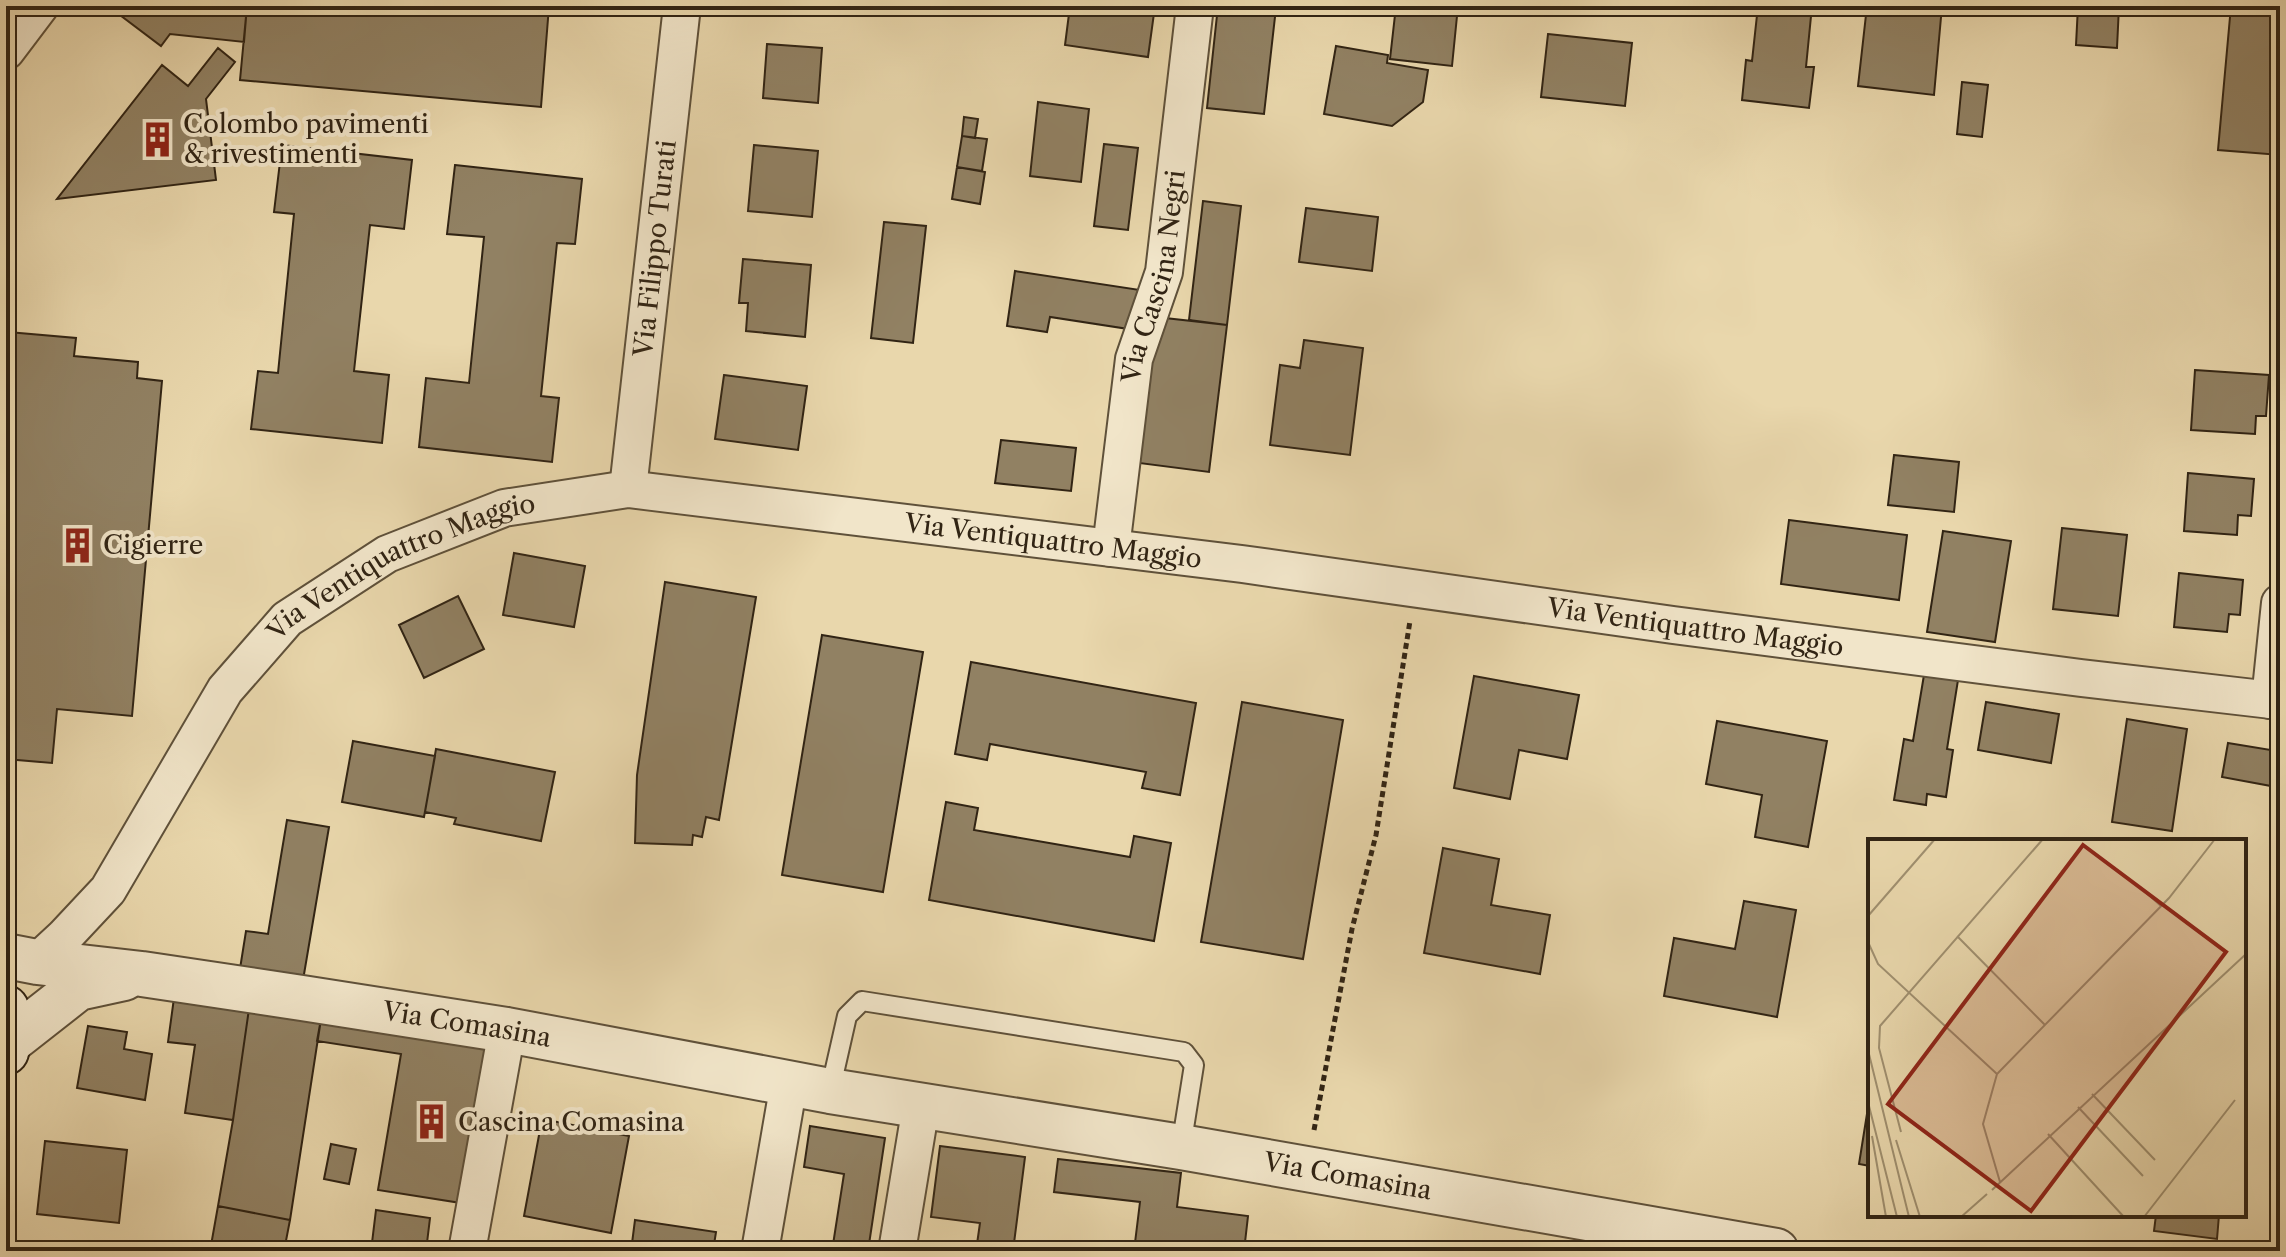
<svg xmlns="http://www.w3.org/2000/svg" width="2286" height="1257" font-family="'Libre Caslon Text',serif">
  <style>
    .building { fill: #918163; stroke: #312414; stroke-width: 2 }
    .lines { fill: none; stroke-linecap: round; stroke-linejoin: round }
    .service-casing { stroke: #5f513a; stroke-width: 22 }
    .minor-casing { stroke: #5f513a; stroke-width: 40 }
    .tertiary-casing { stroke: #5f513a; stroke-width: 48 }
    .secondary-casing { stroke: #312414; stroke-width: 48 }
    .path { stroke: #312414; stroke-width: 5; stroke-dasharray: 6 4; stroke-linecap: butt }
    .service { stroke: #f1e5c9; stroke-width: 18 }
    .minor { stroke: #f1e5c9; stroke-width: 36 }
    .tertiary { stroke: #f1e5c9; stroke-width: 44 }
    .secondary { stroke: #f1e5c9; stroke-width: 44 }
    .labels { text-anchor: middle; dominant-baseline: central; stroke-width: 8; stroke-linejoin: round; paint-order: stroke }
    .poi-label { font-size: 26px; fill: #312414; stroke: #f1e5c9; text-anchor: start }
    .street-label { font-size: 26px; fill: #312414; stroke: #f1e5c9 }
    .inset-road { fill: none; stroke: #9f8f6f; stroke-width: 2 }
    .view { fill: #8f2418; fill-opacity: 0.15; stroke: #8f2418; stroke-width: 4 }
    .inset-edge { fill: none; stroke: #312414; stroke-width: 4 }
  </style>
  <rect width="100%" height="100%" fill="#e9d7ac"/>
  <filter id="stains"><feTurbulence type="fractalNoise" baseFrequency=".0025" numOctaves="4"/><feColorMatrix values="0 0 0 0 .2 0 0 0 0 .09 0 0 0 0 .02 0 0 0 .5 -.17"/></filter>
  <radialGradient id="worn" r=".72"><stop offset=".6" stop-color="#630" stop-opacity="0"/><stop offset="1" stop-color="#630" stop-opacity=".3"/></radialGradient>
  <path class="building" d="M108,6H247L244,42L170,34L161,46Z
    M247,6H549L541,107L240,80Z
    M1070,6H1155L1148,57L1065,45Z
    M1218,6L1276,8L1264,114L1207,108Z
    M1396,6H1458L1452,66L1390,59Z
    M1758,6H1812L1806,67H1814L1809,108L1742,100L1746,60L1752,61Z
    M1867,6H1942L1934,95L1858,86Z
    M2078,6H2119L2117,48L2076,45Z
    M2231,6H2280V155L2218,150Z
    M1548,34L1632,43L1625,106L1541,97Z
    M767,44L822,48L818,103L763,98Z
    M1336,46L1388,55L1387,63L1428,70L1423,102L1392,126L1324,114Z
    M218,48L235,62L206,99L216,180L57,199L162,65L188,86Z
    M1962,82L1988,85L1982,137L1957,134Z
    M1038,102L1089,109L1081,182L1030,176Z
    M964,117L978,119L975,138L962,136Z
    M962,136L987,139L982,171L957,167Z
    M1104,144L1138,148L1128,230L1094,226Z
    M282,145L412,160L404,229L370,225L354,371L389,375L382,443L251,429L258,371L278,373L294,214L274,212Z
    M754,145L818,151L812,217L748,211Z
    M455,165L582,179L575,244L557,243L541,396L559,398L552,462L419,447L426,378L469,383L484,237L447,234Z
    M957,167L985,172L980,204L952,199Z
    M1203,201L1241,206L1227,325L1189,320Z
    M1306,208L1378,217L1372,271L1299,262Z
    M884,222L926,226L913,343L871,338Z
    M743,259L811,265L805,337L746,331L748,303H739Z
    M1015,271L1140,290L1135,330L1050,317L1047,332L1007,326Z
    M1156,317L1227,325L1209,472L1139,463Z
    M8,332L76,338L74,356L138,362L137,378L162,381L132,716L57,709L52,763L6,759V355Z
    M1304,340L1363,348L1350,455L1270,445L1280,365L1300,368Z
    M2195,370L2269,375L2266,416H2256L2255,434L2191,430Z
    M724,375L807,386L798,450L715,439Z
    M1001,440L1076,448L1071,491L995,483Z
    M1894,455L1959,462L1954,512L1888,505Z
    M2188,473L2254,479L2251,516L2238,515L2237,535L2184,531Z
    M1789,520L1907,535L1899,600L1781,584Z
    M2062,528L2127,535L2118,616L2053,609Z
    M1943,531L2011,541L1995,642L1927,632Z
    M514,553L585,566L574,627L503,615Z
    M2179,573L2243,580L2240,615L2229,614L2227,632L2174,627Z
    M665,582L756,597L719,820L706,817L702,837L693,835L692,845L635,843L637,775Z
    M458,596L484,649L424,678L399,625Z
    M822,635L923,652L883,892L782,875Z
    M971,662L1196,703L1180,795L1142,788L1146,772L990,744L987,760L955,754Z
    M1924,675L1958,680L1947,749L1953,750L1946,797L1927,794L1926,805L1894,800L1904,739L1913,741Z
    M1474,676L1579,695L1567,759L1519,750L1510,799L1454,788Z
    M1242,702L1343,720L1303,959L1201,942Z
    M1986,702L2059,714L2051,763L1978,750Z
    M2127,719L2187,729L2172,831L2112,822Z
    M1717,721L1827,741L1808,847L1755,837L1762,795L1706,784Z
    M353,741L435,756L424,817L342,802Z
    M2228,743L2277,751L2271,786L2222,777Z
    M436,749L555,772L541,841L454,824L456,818L425,812Z
    M946,802L978,808L974,830L1130,857L1134,836L1171,843L1154,941L929,900Z
    M287,820L329,827L302,986L239,975L246,931L268,934Z
    M1443,848L1499,859L1491,905L1550,915L1540,974L1424,953Z
    M1744,901L1796,910L1777,1017L1664,996L1674,938L1735,949Z
    M174,998L249,1009L233,1120L185,1113L195,1045L168,1042Z
    M249,1009L321,1019L290,1220L218,1206L233,1120Z
    M321,1019L488,1046L461,1203L378,1190L401,1054L317,1041Z
    M88,1026L127,1032L124,1049L152,1054L145,1100L77,1088Z
    M1870,1095V1166L1859,1164Z
    M542,1119L629,1136L611,1233L524,1216Z
    M810,1126L885,1138L868,1251H832L844,1174L804,1167Z
    M45,1141L127,1150L119,1223L37,1214Z
    M331,1144L356,1149L349,1184L324,1179Z
    M940,1146L1025,1157L1013,1251H976L980,1223L931,1217Z
    M1058,1159L1181,1173L1177,1207L1248,1216L1244,1251H1134L1140,1202L1054,1192Z
    M218,1206L290,1220L284,1251H210Z
    M376,1210L430,1218L426,1251H371Z
    M2156,1215H2219L2217,1239L2154,1231Z
    M635,1220L716,1232L713,1251H631Z"/>
  <g class="lines">
    <defs>
      <path id="service" d="M830,1091L847,1016L862,1001L1184,1052L1194,1065L1181,1147"/>
      <g id="minor">
        <path d="M6,51L40,6"/>
        <path id="s1" d="M628,489L682,6"/>
        <path id="s2" d="M1111,548L1134,359L1164,272L1195,6"/>
        <path d="M2270,700L2280,603"/>
        <path id="s3" d="M37,962L64,937L108,890L225,690L287,619L387,554L504,508L628,489L1242,564L1673,625L2081,678L2280,701"/>
        <path d="M467,1251L507,1030"/>
        <path d="M760,1251L789,1083"/>
        <path d="M897,1251L921,1106"/>
      </g>
      <g id="tertiary">
        <path id="s4" d="M6,956L37,962L142,974L302,998L507,1030L830,1091L1181,1147L1776,1251"/>
        <path d="M8,1043L78,988L124,978"/>
      </g>
      <path id="secondary" d="M6,1008C10,1021 10,1039 6,1052"/>
    </defs>
    <use href="#service" class="service-casing"/>
    <use href="#minor" class="minor-casing"/>
    <use href="#tertiary" class="tertiary-casing"/>
    <use href="#secondary" class="secondary-casing"/>
    <path class="path" d="M1314,1130L1352,929L1376,835L1410,621"/>
    <use href="#service" class="service"/>
    <use href="#minor" class="minor"/>
    <use href="#tertiary" class="tertiary"/>
    <use href="#secondary" class="secondary"/>
  </g>
  <defs>
    <symbol id="building-bare" viewBox="-9 -9 18 18"><path d="M-4-6H4V6H1V3H-1V6H-4ZM-2.5-4.3h1.7v1.8h-1.7ZM.8-4.3h1.7v1.8H.8ZM-2.5-1h1.7V.8h-1.7ZM.8-1h1.7V.8H.8Z" fill="#8f2418" stroke="#f1e5c9" stroke-width="2.5" paint-order="stroke"/></symbol>
  </defs>
  <g fill-rule="evenodd">
    <use href="#building-bare" x="132" y="114" width="51" height="51"/>
    <use href="#building-bare" x="52" y="520" width="51" height="51"/>
    <use href="#building-bare" x="406" y="1096" width="51" height="51"/>
  </g>
  <g class="labels">
    <g class="poi-label">
      <text x="183" y="124">Colombo pavimenti<tspan x="183" dy="30">&amp; rivestimenti</tspan></text>
      <text x="103" y="545">Cigierre</text>
      <text x="458" y="1122">Cascina Comasina</text>
    </g>
    <g class="street-label">
      <text stroke="none"><textPath href="#s1" startOffset="242">Via Filippo Turati</textPath></text>
      <text stroke="none"><textPath href="#s2" startOffset="276">Via Cascina Negri</textPath></text>
      <text stroke="none"><textPath href="#s3" startOffset="1226">Via Ventiquattro Maggio</textPath></text>
      <text stroke="none"><textPath href="#s3" startOffset="554">Via Ventiquattro Maggio</textPath></text>
      <text stroke="none"><textPath href="#s3" startOffset="1874">Via Ventiquattro Maggio</textPath></text>
      <text stroke="none"><textPath href="#s4" startOffset="466">Via Comasina</textPath></text>
      <text stroke="none"><textPath href="#s4" startOffset="1360">Via Comasina</textPath></text>
    </g>
  </g>
  <g transform="translate(1868 839)">
    <rect width="378" height="378" fill="#e9d7ac"/>
    <path class="inset-road" d="M273,49L293,67M0,77L67,0M89,97L177,186M0,103L10,125L129,235M0,211L41,378M224,255L287,321M0,263L29,378M210,268L275,337M33,293L11,209L12,187L175,0M180,295L256,378M4,297L18,378M28,301L52,378M132,343L115,285L129,235L301,59L347,0M124,351L378,115M93,378L119,355M276,378L367,261"/>
    <path class="view" d="M215,6L358,113L163,372L20,265Z"/>
    <rect width="378" height="378" class="inset-edge"/>
  </g>
  <rect width="2286" height="1257" fill="none" stroke="#e9d7ac" stroke-width="32"/>
  <rect x="8" y="8" width="2270" height="1241" fill="none" stroke="#312414" stroke-width="4"/>
  <rect x="16" y="16" width="2254" height="1225" fill="none" stroke="#312414" stroke-width="2"/>
  <rect width="100%" height="100%" filter="url(#stains)"/>
  <rect width="100%" height="100%" fill="url(#worn)"/>
</svg>
